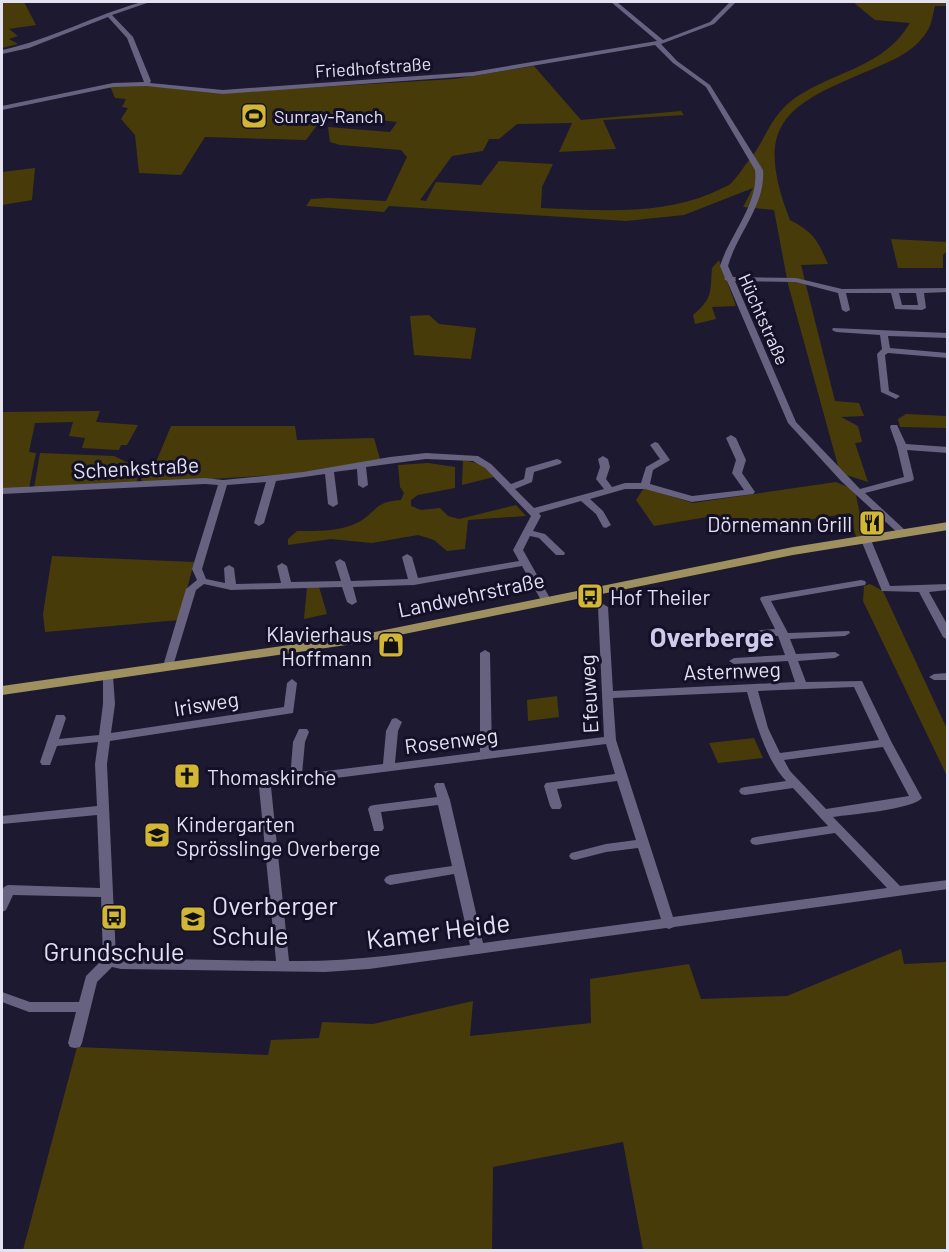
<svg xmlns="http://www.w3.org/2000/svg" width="949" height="1252" font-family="Barlow,sans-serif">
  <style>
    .green { fill: #473c09 }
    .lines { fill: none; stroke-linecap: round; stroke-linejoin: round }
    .minor { fill: #666280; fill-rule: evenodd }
    .major { fill: #9f905f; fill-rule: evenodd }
    .labels { text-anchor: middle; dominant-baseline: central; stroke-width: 6; stroke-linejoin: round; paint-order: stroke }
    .far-street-label { font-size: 18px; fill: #e3e1f2; stroke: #141027 }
    .far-poi-label { font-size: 18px; fill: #e3e1f2; stroke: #141027; text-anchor: start }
    .street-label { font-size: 21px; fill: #e3e1f2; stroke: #141027 }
    .poi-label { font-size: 21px; fill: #e3e1f2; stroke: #141027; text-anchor: start }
    .near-poi-label { font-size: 26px; fill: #e3e1f2; stroke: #141027; text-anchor: start }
    .near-street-label { font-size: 26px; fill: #e3e1f2; stroke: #141027 }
    .district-label { font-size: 27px; font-weight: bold; fill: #cdcaeb; stroke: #141027 }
  </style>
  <rect width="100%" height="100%" fill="#1d1931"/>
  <path class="green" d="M2,2H24L36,25L9,29L18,36L9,39L18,44L2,48Z
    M853,2H947V6H935C933,13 932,22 929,28C917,50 896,59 875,68C789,104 751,120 790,220C814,233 817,239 828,264L801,265L835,401L859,403L864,416L841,417L858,426L862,442L855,443L868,482L840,473L788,284L774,210L743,207L753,188L684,215L626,221L389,206L384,212L306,206L311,199L329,198L386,201L407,157L401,150L340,145L330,142L328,127L390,132L397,122L361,118L362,113L335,120H321L306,140L205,137L181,175L139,173L135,135L121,119L128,108L122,107L126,99L115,98L110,86H150L219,93L454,79L534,66L581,120L681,111L684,115L603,120L616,149L559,152L572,123L517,124L499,139H489L483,151L452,156L420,200L426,201L436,182L481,185L499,161L553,164L542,187L541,208C598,210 658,216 712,193C717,190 724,188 729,185C735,180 741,171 746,164C768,139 768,116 798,96C838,70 884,67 910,23L875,20Z
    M35,168L32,200L2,205V172Z
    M891,239L947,242V251L943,255V268H898Z
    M719,260L736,306L712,307L716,319L695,324L693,315C713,298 710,293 712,268Z
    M429,315L439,324L476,328L471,359L414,355L410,316Z
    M100,411L96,422L138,425L127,445H121L119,450L82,448L85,438L69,436L73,422L35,423L29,452L36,453L29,488L2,490V412Z
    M906,414L947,416V432L946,428L900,427L898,419Z
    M171,426H295L297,440L374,438L380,459L307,473L145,483L141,480L146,467H154Z
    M40,453L114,456L141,469L136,483L34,488Z
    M463,460L481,464L494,477L462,485Z
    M428,463L455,467V488L418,495L411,500V506L421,510L440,508L448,516L459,519L516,505L526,516L468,520L465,549L447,551L434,540L418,535L372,543L331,539L288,545V539L297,531C319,531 346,532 365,518C381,505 379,502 401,500L404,493L400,487L398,465Z
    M836,482L855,490L861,520L869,539L857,541L850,513L720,534L707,517L654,526L636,500L644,488L693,503Z
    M52,556L194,562L179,620L45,632L43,614Z
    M870,584L883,591L947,729V776L863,601L864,586Z
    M307,587H319L327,614L304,619Z
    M557,696L559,717L528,721L527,700Z
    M754,738L763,758L718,763L709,743Z
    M901,949L904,964L947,962V1250H643L623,1142L493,1167L492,1250H23L77,1047L268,1055L271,1040L319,1038L322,1022L373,1024L473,1001L470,1036L591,1023L590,979L689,964L701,999L787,996Z"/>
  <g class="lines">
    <path class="minor" d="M142,2H150L112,15L133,37L151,81L150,83L223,90L473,72L657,41L611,2H617L663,40L710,22L730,2H736L714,24L661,44L677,61L710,85L763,170C766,204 737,234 728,266L733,277L796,278L842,289L948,288V292L924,293L926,308L922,310L895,309L891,293H846L850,310L846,312L842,310L838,293L796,282L735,281L796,422L860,489L904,477L897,447L890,427L891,425H897L906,444L948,447V453L907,450L914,479L912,481L865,493L906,531L908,533L906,535H900L841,481L788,423L727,281L724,279L725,278L720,266C730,234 759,204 755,170L706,87L673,63L655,45L473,76L223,94L146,86L113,87L2,110V106L113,83L144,82L127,38L108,17L29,48L2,54V50C50,40 94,15 142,2ZM899,293H916L918,305H902Z
      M833,328L948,333V338L888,336L890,348L948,353V358L888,353L885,355L889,391L900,396L896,399L881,392L877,354L882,349L880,335L836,332L832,330Z
      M731,435L736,438L746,460L742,473L755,492L753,494L692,502L645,489H625L590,499L603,511L611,525L606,528L603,527L596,514L581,501L539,513L541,516L533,531L545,534L565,553L564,555H556L539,538L530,536L523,550L551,600L550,602H542L522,566L414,585L353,587L357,602L352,605L347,602L342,587L231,590L204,584L196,590L173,666L168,669L163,666L186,589L197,580L192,569L218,485L205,484L2,494V488L205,478L223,480L303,472L390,457L426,453L478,456L491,464L511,484L524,479L526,468L557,459L560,460L562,462L560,464L534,472L532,482L515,489L534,508L604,489L596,479L600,467L598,459L603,456L608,459L610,467L606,479L612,487L625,483H641L646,467L660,459L650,445L655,442L658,443L670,460L653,470L650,484L692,496L744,490L732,473L736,460L726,438ZM426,459L473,461L485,468L531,516L513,550L519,561L418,578L412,557L407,554L402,557L408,579L351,581L345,562L340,559L335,562L341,581L291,582L287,566L282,563L277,566L281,583L236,584L234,568L229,565L224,568L225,583L206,579L202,569L227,485L266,482L254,523L259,526L264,523L276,481L325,474L328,504L333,507L338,504L334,472L357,469L358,485L363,488L368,485L366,467Z
      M866,537L871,540L890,586L948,584V590L929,592L948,626V640L943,637L919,592L882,591L861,540Z
      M861,580L865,581L866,583L865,585L771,601L788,633L849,631L850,633L845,636L790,639L796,654L835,652L840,655L835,658L798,661L806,682L862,681L892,743L922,798C911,810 852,814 833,817L900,886L948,880V889L674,927L669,929L666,928L369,969L325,972L121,969L112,967L97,982L82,1043L80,1047L75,1048L70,1047L68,1043L76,1012H29L2,1002V992L30,1002H79L86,976L103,959L101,897L13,895L6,910L2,912V891L4,887L8,885L100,888L97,815L2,824V816L97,806L95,764L98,742L57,746L50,765H42L40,762L56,715H64L66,718L59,739L99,735L103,704V676L104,674L108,673L113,676L115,704L111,733L284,707L287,683L292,679L297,683L293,713L110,741L107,764L116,958L276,961L259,787L261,784H269L271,787L289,961C350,962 410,953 470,945L454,874L390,885L386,883L384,880L386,877L390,875L452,866L438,805L381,812L384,828L382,831H374L368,809L370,806L374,805L437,797L434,786L436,783H444L450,800L483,943L661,919L638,848L606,852L575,860L571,859L569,856L571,853L606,844L636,840L617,781L557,789L562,806L560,809H552L550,806L544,786L546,783L615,774L606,744L296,783L292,782L290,779L293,742L299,729H307L309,732L305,742L302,774L383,764L386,731L392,719L396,718L402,722L398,731L395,763L480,752V653L485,650L490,653L492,751L604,737L598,607L599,605L603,604L608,607L613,691L795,682L788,661L734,664L729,661L734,658L785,655L778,636L724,639L703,634L702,632L707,629L724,633L775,629L760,599L761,597ZM854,687L879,740L780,753L768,728L758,691ZM747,692C755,720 766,760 786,781L745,787L741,788L739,791L741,794L745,795L793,788L828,826L756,837L752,838L750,841L752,844L756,845L835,833L887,888L673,917L616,740L613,698ZM883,747L909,796L826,809L790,771L784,760Z
      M948,673V680H934L929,677L934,674Z"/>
    <path class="major" d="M948,522V530L793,555L360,643L2,695V686L360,635L793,547Z"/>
  </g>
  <defs>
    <symbol id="stadium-square" viewBox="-11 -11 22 22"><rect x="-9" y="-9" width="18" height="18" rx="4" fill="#d2b736" stroke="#141027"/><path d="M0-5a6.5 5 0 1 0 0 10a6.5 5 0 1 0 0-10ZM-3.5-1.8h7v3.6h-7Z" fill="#111"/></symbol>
    <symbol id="restaurant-square" viewBox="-11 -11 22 22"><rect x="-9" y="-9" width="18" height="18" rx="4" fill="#d2b736" stroke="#141027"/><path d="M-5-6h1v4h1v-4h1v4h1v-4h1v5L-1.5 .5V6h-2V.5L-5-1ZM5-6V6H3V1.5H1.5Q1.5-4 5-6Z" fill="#111"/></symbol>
    <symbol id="bus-square" viewBox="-11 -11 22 22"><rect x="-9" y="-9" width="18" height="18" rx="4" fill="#d2b736" stroke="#141027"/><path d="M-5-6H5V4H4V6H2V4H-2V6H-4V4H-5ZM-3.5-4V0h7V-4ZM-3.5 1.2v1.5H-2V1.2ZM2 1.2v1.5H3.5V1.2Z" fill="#111"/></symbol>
    <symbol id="shop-square" viewBox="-11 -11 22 22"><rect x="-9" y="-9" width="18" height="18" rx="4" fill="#d2b736" stroke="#141027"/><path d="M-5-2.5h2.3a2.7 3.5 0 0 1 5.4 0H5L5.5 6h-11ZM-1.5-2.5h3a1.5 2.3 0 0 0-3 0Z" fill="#111"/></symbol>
    <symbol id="church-square" viewBox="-11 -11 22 22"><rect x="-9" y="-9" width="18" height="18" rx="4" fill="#d2b736" stroke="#141027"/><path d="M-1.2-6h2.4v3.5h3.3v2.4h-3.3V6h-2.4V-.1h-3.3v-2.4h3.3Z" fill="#111"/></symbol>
    <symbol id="school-square" viewBox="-11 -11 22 22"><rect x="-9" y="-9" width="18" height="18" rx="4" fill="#d2b736" stroke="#141027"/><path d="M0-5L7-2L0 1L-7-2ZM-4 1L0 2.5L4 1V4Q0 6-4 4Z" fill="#111"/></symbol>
  </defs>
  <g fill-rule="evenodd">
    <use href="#stadium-square" x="239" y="101" width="30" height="30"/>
    <use href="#restaurant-square" x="857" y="508" width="30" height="30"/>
    <use href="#bus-square" x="575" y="581" width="30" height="30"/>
    <use href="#shop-square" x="376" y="630" width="30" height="30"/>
    <use href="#church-square" x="172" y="761" width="30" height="30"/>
    <use href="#school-square" x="142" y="820" width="30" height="30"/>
    <use href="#bus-square" x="99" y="902" width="30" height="30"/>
    <use href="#school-square" x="178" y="904" width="30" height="30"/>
  </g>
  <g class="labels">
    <g class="far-street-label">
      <text transform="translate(373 67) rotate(-4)">Friedhofstraße</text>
      <text transform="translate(764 319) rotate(66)">Hüchtstraße</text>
    </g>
    <g class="far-poi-label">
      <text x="274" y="116">Sunray-Ranch</text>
    </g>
    <g class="street-label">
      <text transform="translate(136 467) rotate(-3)">Schenkstraße</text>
      <text transform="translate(471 594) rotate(-12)">Landwehrstraße</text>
      <text transform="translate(732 670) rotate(-2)">Asternweg</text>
      <text transform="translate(588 694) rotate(-93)">Efeuweg</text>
      <text transform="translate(206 703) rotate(-9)">Irisweg</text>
      <text transform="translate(451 740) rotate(-7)">Rosenweg</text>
    </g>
    <g class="poi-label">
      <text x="852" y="523" text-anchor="end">Dörnemann Grill</text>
      <text x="610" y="596">Hof Theiler</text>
      <text x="372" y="633" text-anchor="end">Klavierhaus<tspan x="372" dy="24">Hoffmann</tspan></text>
      <text x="207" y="776">Thomaskirche</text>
      <text x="176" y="823">Kindergarten<tspan x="176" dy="24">Sprösslinge Overberge</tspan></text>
    </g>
    <g class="near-poi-label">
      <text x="212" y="904">Overberger<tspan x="212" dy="30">Schule</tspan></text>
      <text x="114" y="950" text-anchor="middle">Grundschule</text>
    </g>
    <g class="near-street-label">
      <text transform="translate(438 930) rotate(-7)">Kamer Heide</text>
    </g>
    <g class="district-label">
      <text x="712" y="636">Overberge</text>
    </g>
  </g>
  <rect width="949" height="1252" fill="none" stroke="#e3e1f2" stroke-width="6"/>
</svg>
